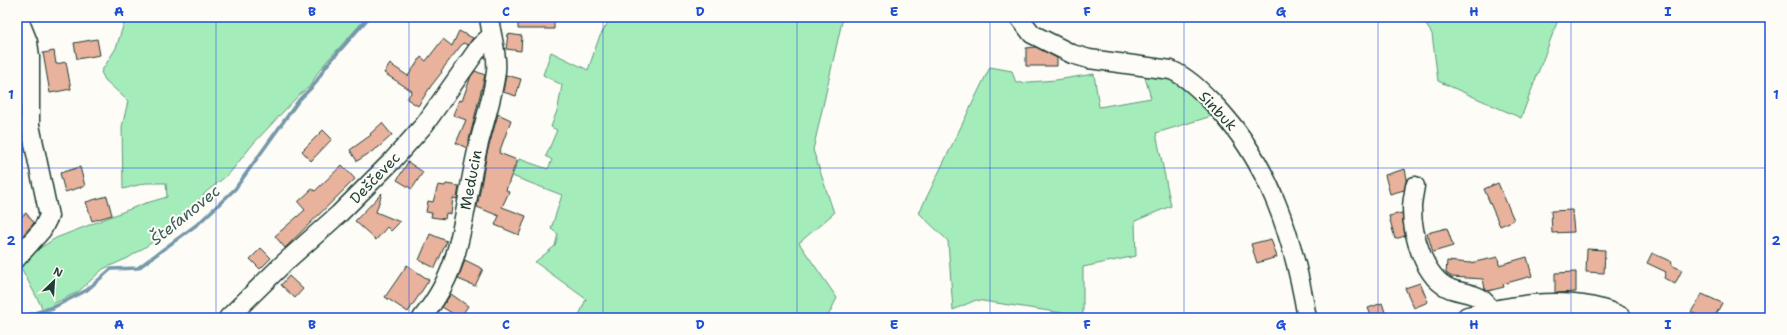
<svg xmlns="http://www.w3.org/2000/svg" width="1787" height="335" font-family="'Shantell Sans',sans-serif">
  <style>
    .green { fill: #a4edbb; stroke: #629578 }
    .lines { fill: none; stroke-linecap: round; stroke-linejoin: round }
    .stream { stroke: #7498a9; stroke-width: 3.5 }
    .building { fill: #e8b29d; stroke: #1f3d34 }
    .minor-casing { stroke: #1f3d34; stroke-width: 21 }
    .major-casing { stroke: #1f3d34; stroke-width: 25 }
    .minor { stroke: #fdfcf7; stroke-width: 18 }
    .major { stroke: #fdfcf7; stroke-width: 22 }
    .grid { fill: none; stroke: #1d4ed8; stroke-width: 1; stroke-opacity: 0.55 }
    .labels { text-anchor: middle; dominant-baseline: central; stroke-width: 4; stroke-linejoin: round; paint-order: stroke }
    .street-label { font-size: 15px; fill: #1f3d34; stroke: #fdfcf7 }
    .water-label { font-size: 16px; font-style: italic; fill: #3b5b5b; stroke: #fdfcf7 }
    .neatline { fill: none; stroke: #1d4ed8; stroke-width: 1.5 }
    .grid-label { font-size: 13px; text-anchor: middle; font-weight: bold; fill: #1d4ed8 }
  </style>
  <rect width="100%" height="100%" fill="#fdfcf7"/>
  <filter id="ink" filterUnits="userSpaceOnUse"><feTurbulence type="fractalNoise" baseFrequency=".025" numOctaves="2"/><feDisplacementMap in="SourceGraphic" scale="8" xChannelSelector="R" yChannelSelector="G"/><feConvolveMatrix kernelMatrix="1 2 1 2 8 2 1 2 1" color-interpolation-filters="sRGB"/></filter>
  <g filter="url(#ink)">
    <path class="green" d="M126,17H367L327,61L316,75L312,84L297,97L253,144L229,174L206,192L187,216L165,234L128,258L103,269L78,292L53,304L54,310L45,313L18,262L56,238L143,204L167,197L166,183H146L123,189L122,127L128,101L105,80L101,72L116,48Z
      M611,17H843L813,150L834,213L799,243L837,298L827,318H578L586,299L535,262L555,246L558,234L551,229L562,195L512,176L519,159L548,169L552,160L546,156L557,130L551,127L558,108L562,85L543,75L551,52L588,70L599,38Z
      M1421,17H1559L1521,118L1438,81L1432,34Z
      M990,67L1012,71L1016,83L1056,80L1094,74L1099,107L1151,98L1144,74L1165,76L1207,102L1212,116L1156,133L1171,206L1135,221L1136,256L1083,267V316L976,300L953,310L948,241L919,213Z"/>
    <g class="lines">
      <path class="stream" d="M20,318L56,306L87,290L111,269L138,268L199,223L235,189L299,100L314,85L326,66L369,17"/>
    </g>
    <path class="building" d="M518,17H554V29H518Z
      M459,31L473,38L468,45L463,43L441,71L442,72L431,86L418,106L407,99L412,91L384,73L390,64L408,76L421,57L426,61L443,39L452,46Z
      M508,34L522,36L521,51L506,49Z
      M97,39L100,55L77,59L74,43Z
      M1036,47L1057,58V66H1026V48Z
      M54,51L56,64L66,62L71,89L50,93L43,53Z
      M475,71L485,75L467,148L456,143L466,120L453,115L459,100L462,101L471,76Z
      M506,75L521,79L516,96L503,92Z
      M17,99H20V119H17Z
      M498,114L511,120L499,153L517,160L506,190L509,192L502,207L526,216L519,235L495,225L499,216L477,207L487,153Z
      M382,123L392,135L379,147L357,161L350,150L371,135L370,134Z
      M323,130L332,139L311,161L302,151Z
      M408,162L423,172L412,189L397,180Z
      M342,165L355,179L285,248L275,236L305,210L298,202L312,189L315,191Z
      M80,167L85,186L65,192L60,173Z
      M1405,169L1407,179L1404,190L1390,194L1385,175Z
      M1498,183L1514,220L1500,226L1484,189Z
      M446,184L459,186L457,199L453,198L451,214L446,213L445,219L431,217L432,213L426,212L428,201L433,202L438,185L445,186Z
      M382,193L376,212L400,222L391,231L387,227L376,240L355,221Z
      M107,196L112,215L92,221L86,202Z
      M1572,210L1574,232L1552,233L1551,211Z
      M26,213L34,223L21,237L17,232V220Z
      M1402,213L1405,236L1395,239L1389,216Z
      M1447,228L1453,246L1433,252L1427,233Z
      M430,234L447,241L435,268L419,260Z
      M1271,239L1277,257L1257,263L1251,244Z
      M261,248L271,258L260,269L250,259Z
      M1587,249L1605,250L1604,273L1586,272Z
      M1652,253L1672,262L1671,265L1682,270L1675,284L1664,278L1666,272L1647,263Z
      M1498,257L1499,265L1527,257L1532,276L1503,284L1504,287L1488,291L1485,289L1483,279L1452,277L1446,273L1447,261L1470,263Z
      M465,260L483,269L475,286L458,279Z
      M407,265L429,280L408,312L385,297Z
      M1576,272V292L1555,293V273Z
      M289,276L303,289L295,298L281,285Z
      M1420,283L1428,302L1414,308L1405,288Z
      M451,294L468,306L460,318L442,307Z
      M1702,294L1722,303L1714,318H1703L1691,312Z
      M1382,303L1387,318H1372L1368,308Z"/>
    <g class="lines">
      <defs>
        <path id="minor" d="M1019,17L1032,34L1072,54L1089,59L1171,70C1187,77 1199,89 1212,102C1269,160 1294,239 1307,318
          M1415,186C1414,193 1412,201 1412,208C1412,234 1424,279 1451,289C1470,295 1481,292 1492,312
          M17,258L42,230L49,216L30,125V57L28,42L18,17
          M228,318L284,263L339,214L392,161L425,124L480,46L491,36
          M422,318C436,300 449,278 455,256C465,222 469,186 477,151C483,125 493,98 496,71C498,54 491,35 489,17"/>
        <path id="major" d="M1468,318C1515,306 1574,296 1620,318"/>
      </defs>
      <use href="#minor" class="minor-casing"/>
      <use href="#major" class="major-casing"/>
      <use href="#minor" class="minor"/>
      <use href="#major" class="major"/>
    </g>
  </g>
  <path class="grid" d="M216,17V318M409,17V318M603,17V318M797,17V318M990,17V318M1184,17V318M1378,17V318M1571,17V318M17,168H1770"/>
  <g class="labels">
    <g class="street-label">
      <text transform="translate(1218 111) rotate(47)">Sinbuk</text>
      <text transform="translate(375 178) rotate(-46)">Deščevec</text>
      <text transform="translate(471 180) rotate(-79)">Meducin</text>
    </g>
    <g class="water-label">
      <text transform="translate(185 215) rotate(-39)">Štefanovec</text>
    </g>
  </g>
  <rect width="1787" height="335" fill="none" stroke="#fdfcf7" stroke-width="44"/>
  <g transform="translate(54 281) rotate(25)" stroke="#fdfcf7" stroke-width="3" paint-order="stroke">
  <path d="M0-3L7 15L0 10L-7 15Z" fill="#1f3d34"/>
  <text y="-6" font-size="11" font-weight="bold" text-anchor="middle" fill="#1f3d34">N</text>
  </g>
  <rect x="22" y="22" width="1743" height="291" class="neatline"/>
  <g class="grid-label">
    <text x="119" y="16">A</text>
    <text x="312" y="16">B</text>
    <text x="506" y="16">C</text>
    <text x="700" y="16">D</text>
    <text x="894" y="16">E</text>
    <text x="1087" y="16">F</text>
    <text x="1281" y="16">G</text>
    <text x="1474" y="16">H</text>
    <text x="1668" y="16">I</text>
    <text x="11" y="99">1</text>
    <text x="1776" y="99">1</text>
    <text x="11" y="245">2</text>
    <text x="1776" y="245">2</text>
    <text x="119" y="329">A</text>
    <text x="312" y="329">B</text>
    <text x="506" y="329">C</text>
    <text x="700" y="329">D</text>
    <text x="894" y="329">E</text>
    <text x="1087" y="329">F</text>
    <text x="1281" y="329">G</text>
    <text x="1474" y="329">H</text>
    <text x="1668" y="329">I</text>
  </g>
</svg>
